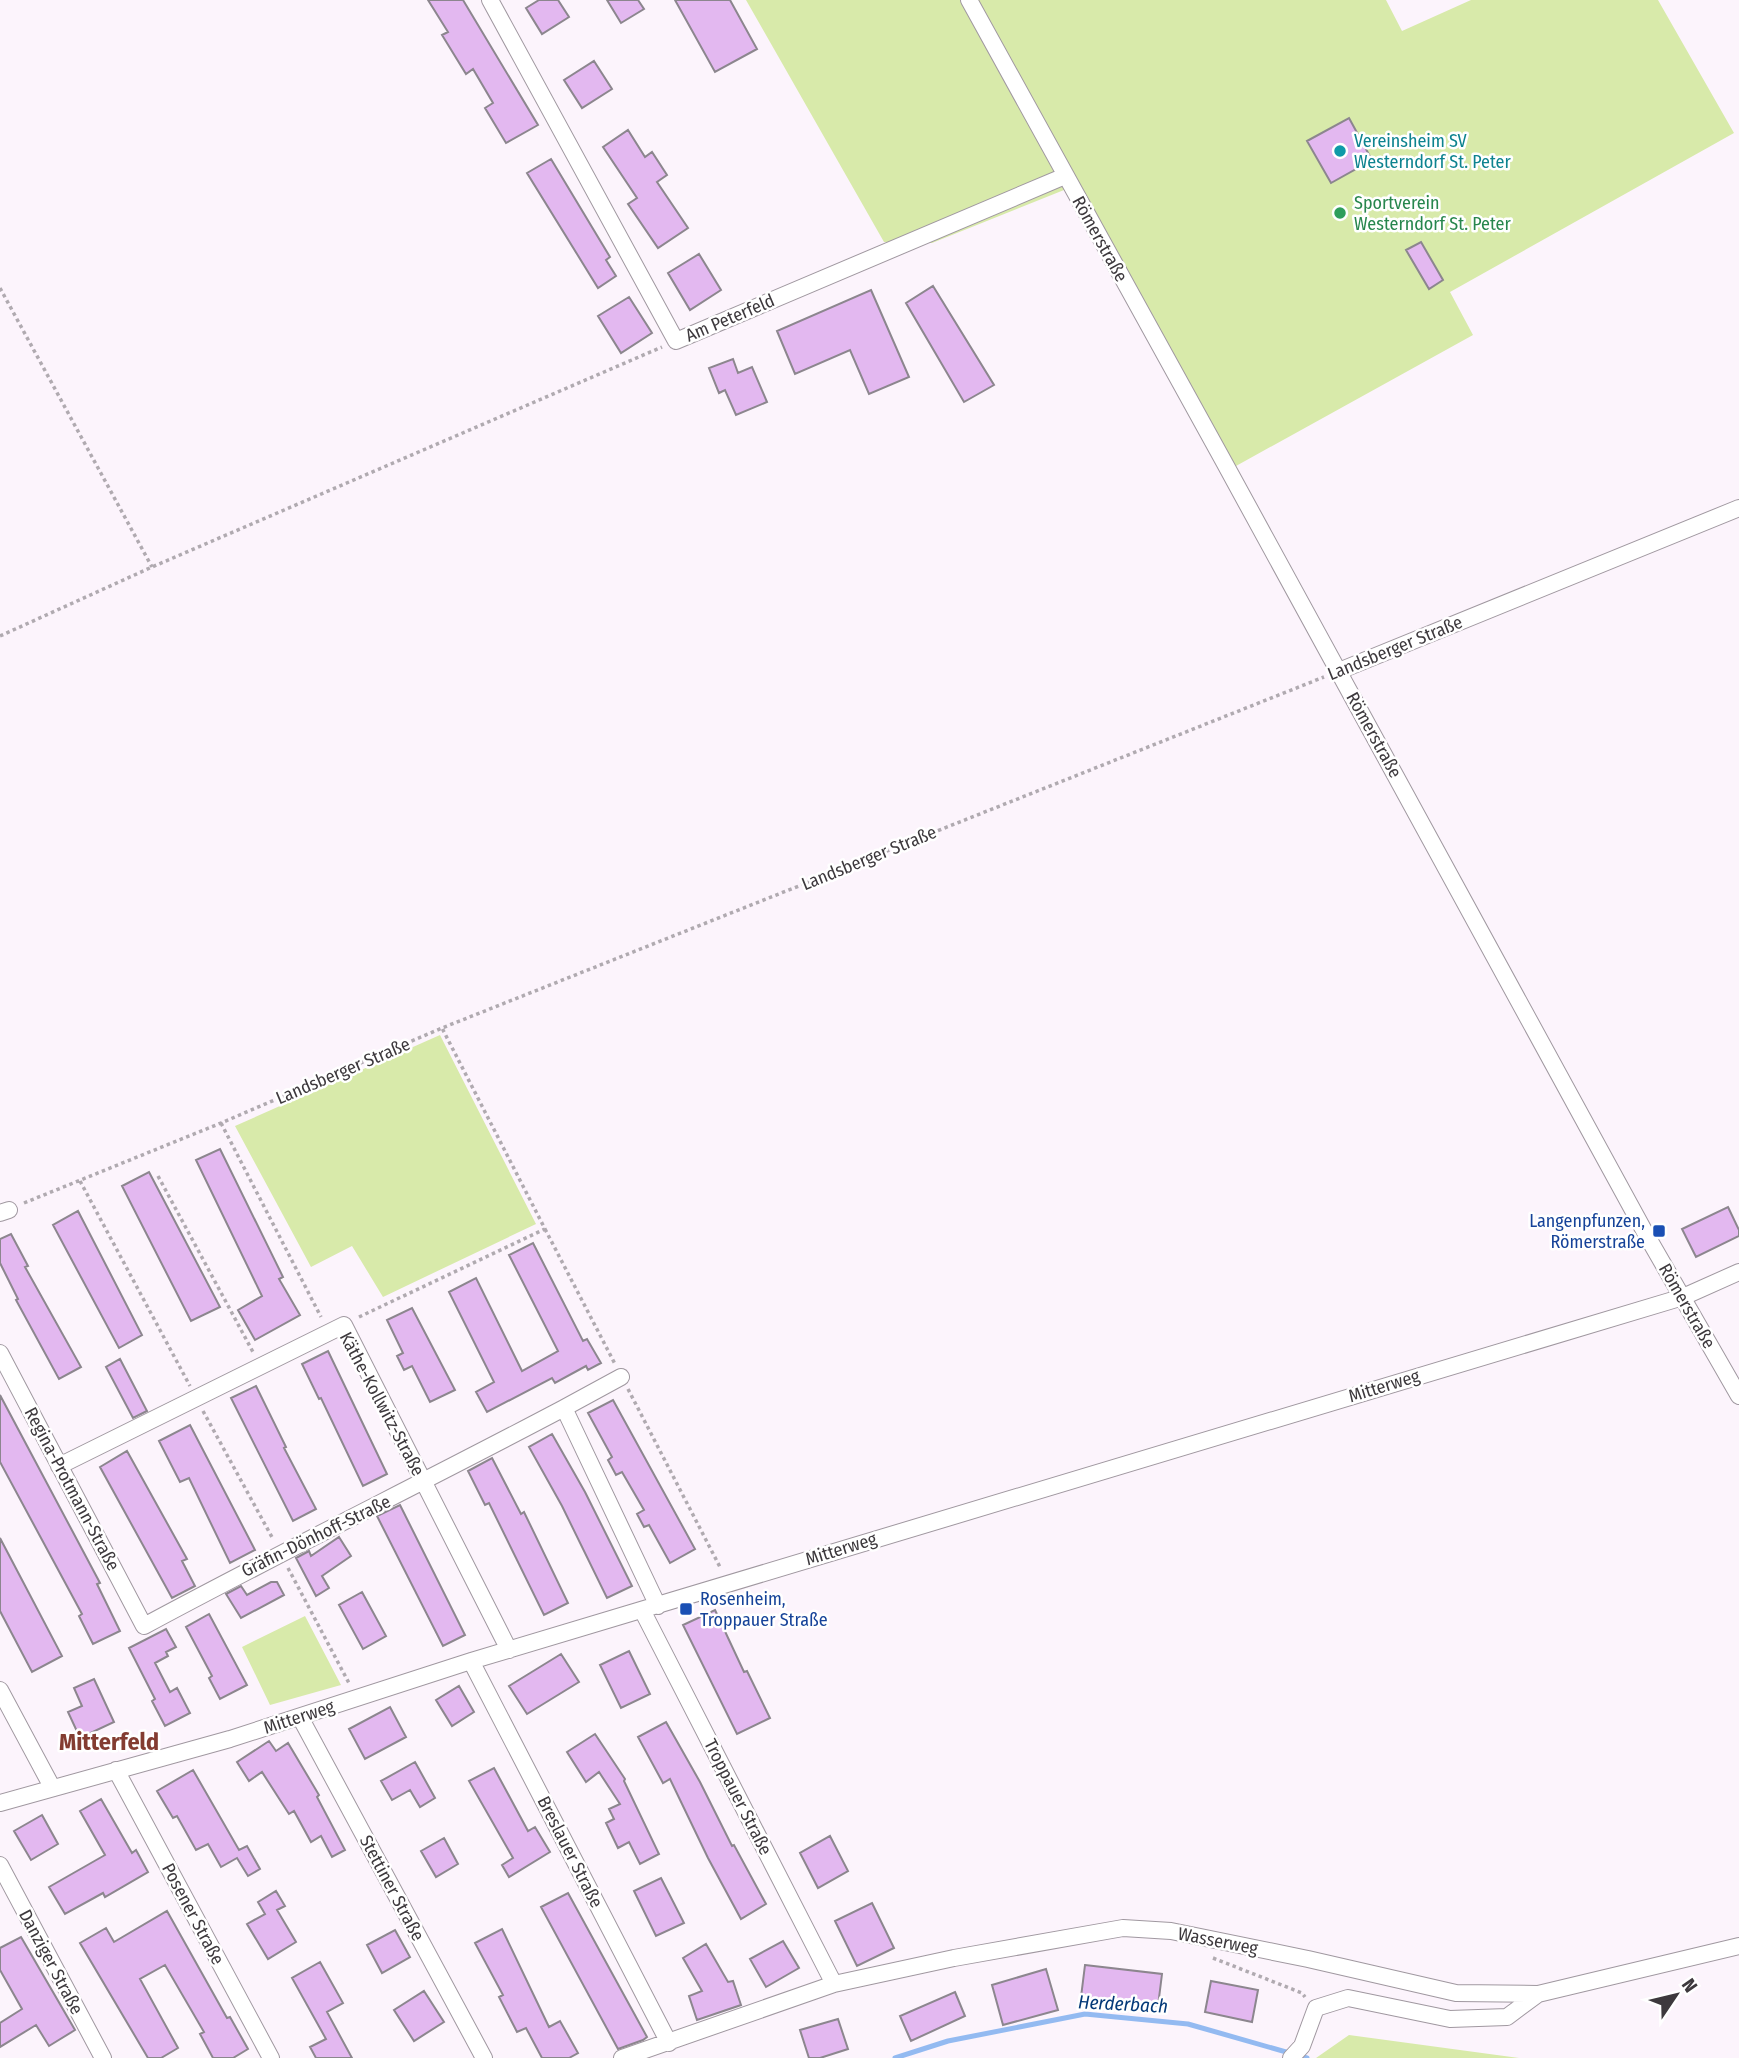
<svg xmlns="http://www.w3.org/2000/svg" width="1739" height="2058" font-family="'Fira Sans Condensed',sans-serif">
  <style>
    .green { fill: #d8eaaa }
    .lines { fill: none; stroke-linecap: round; stroke-linejoin: round }
    .stream { stroke: #93baf1; stroke-width: 5 }
    .building { fill: #e3b8f0; stroke: #8c868e; stroke-width: 2 }
    .minor-casing { stroke: #a098a0; stroke-width: 18 }
    .path { stroke: #b0aab0; stroke-width: 3.5; stroke-dasharray: 3.5 3.5; stroke-linecap: butt }
    .minor { stroke: #fff; stroke-width: 16 }
    .culture-dot { fill: #0f9aa8; stroke: #fff; stroke-width: 2.5 }
    .leisure-dot { fill: #2e9e5b; stroke: #fff; stroke-width: 2.5 }
    .transit-dot { fill: #1a4fb4; stroke: #fff; stroke-width: 2.5 }
    .labels { text-anchor: middle; dominant-baseline: central; stroke-width: 5; stroke-linejoin: round; paint-order: stroke }
    .culture-label { font-size: 18px; fill: #0d838f; stroke: #fff; text-anchor: start }
    .leisure-label { font-size: 18px; fill: #27864d; stroke: #fff; text-anchor: start }
    .street-label { font-size: 18px; fill: #3d393d; stroke: #fff }
    .transit-label { font-size: 18px; fill: #164399; stroke: #fff; text-anchor: end }
    .water-label { font-size: 19px; font-style: italic; fill: #043978; stroke: #fff }
    .district-label { font-size: 24px; font-weight: bold; fill: #833c31; stroke: #fff }
  </style>
  <rect width="100%" height="100%" fill="#fcf4fc"/>
  <path class="green" d="M746,0H1386L1402,31L1471,0H1658L1734,133L1450,292L1473,335L1236,466L1074,186L932,243L884,242Z
    M440,1035L536,1224L383,1297L352,1246L311,1267L235,1126Z
    M305,1616L341,1685L270,1705L242,1647Z
    M1349,2035L1519,2058H1316Z"/>
  <g class="lines">
    <path class="stream" d="M895,2058L948,2041L1085,2014L1188,2024L1307,2058"/>
  </g>
  <path class="building" d="M428,0H463L538,125L506,143L485,108L493,103L473,69L466,74L442,35L448,32Z
    M539,0H558L569,17L542,34L526,8Z
    M607,0H638L644,9L621,23Z
    M675,0H730L757,49L715,72Z
    M594,61L612,89L582,108L564,80Z
    M1349,118L1372,160L1331,183L1307,141Z
    M628,130L645,157L652,152L667,175L657,182L688,228L658,248L628,204L637,198L603,147Z
    M551,159L610,257L606,260L616,276L598,288L527,173Z
    M1421,242L1443,280L1429,289L1406,250Z
    M699,254L721,290L690,310L668,273Z
    M933,286L994,385L964,402L906,303Z
    M871,290L909,377L869,394L850,350L795,374L777,331Z
    M629,297L652,333L621,353L598,316Z
    M733,359L738,373L752,367L767,402L736,415L725,390L719,393L709,368Z
    M220,1149L283,1277L279,1279L300,1315L255,1340L238,1310L262,1296L196,1160Z
    M149,1172L220,1307L191,1321L122,1186Z
    M1728,1207L1739,1230V1236L1696,1257L1682,1229Z
    M78,1211L142,1335L119,1348L53,1225Z
    M11,1234L28,1266L25,1267L81,1367L59,1379L16,1300L18,1299L0,1263V1239Z
    M533,1243L583,1341L587,1339L601,1363L588,1370L586,1366L555,1383L552,1378L487,1412L476,1392L494,1382L449,1292L476,1278L522,1371L558,1351L509,1255Z
    M412,1308L455,1390L430,1402L412,1366L404,1370L397,1356L403,1353L387,1320Z
    M328,1351L387,1474L363,1486L321,1398L319,1399L302,1364Z
    M120,1359L147,1411L133,1418L106,1367Z
    M256,1386L286,1447L284,1448L316,1509L293,1521L231,1398Z
    M0,1395L100,1583L97,1584L120,1631L93,1644L79,1616L82,1614L0,1462Z
    M613,1400L695,1549L670,1563L649,1525L644,1527L637,1514L644,1510L622,1472L616,1475L608,1460L612,1457L588,1413Z
    M190,1425L255,1550L230,1563L189,1478L180,1482L159,1441Z
    M552,1434L585,1492L632,1586L607,1598L562,1506L529,1447Z
    M127,1451L187,1559L182,1561L195,1586L172,1598L100,1467Z
    M492,1458L521,1514L524,1512L568,1603L544,1615L489,1503L485,1505L468,1471Z
    M400,1505L465,1635L443,1646L377,1516Z
    M339,1537L351,1556L322,1576L329,1588L316,1596L296,1558L309,1551L311,1556Z
    M0,1538L62,1656L32,1672L0,1611Z
    M271,1582H277L284,1595L241,1618L226,1594L241,1586L247,1595Z
    M362,1592L386,1636L363,1649L339,1605Z
    M715,1610L744,1672L747,1671L770,1718L737,1734L683,1625Z
    M209,1614L247,1685L220,1699L209,1678L212,1676L186,1627Z
    M166,1629L176,1647L166,1652L168,1656L155,1663L170,1692L177,1688L190,1713L165,1726L152,1701L155,1699L129,1648Z
    M629,1651L650,1694L621,1708L600,1665Z
    M561,1654L579,1682L527,1714L509,1686Z
    M94,1679L114,1722L80,1738L68,1712L82,1706L74,1688Z
    M459,1686L474,1712L452,1726L436,1700Z
    M390,1707L406,1737L365,1759L349,1729Z
    M666,1722L700,1782L732,1846L734,1845L766,1904L741,1919L708,1858L670,1779L663,1783L638,1737Z
    M595,1734L625,1779L624,1781L659,1854L640,1864L629,1842L618,1848L606,1823L614,1819L609,1809L620,1804L599,1772L586,1782L567,1752Z
    M269,1741L276,1751L288,1743L319,1795L317,1797L345,1850L332,1857L321,1836L311,1842L294,1811L289,1814L262,1772L249,1781L237,1762Z
    M415,1762L435,1798L420,1807L410,1790L392,1800L381,1781Z
    M494,1768L528,1831L535,1827L550,1852L509,1877L502,1865L513,1858L469,1781Z
    M193,1770L239,1850L247,1846L260,1869L248,1876L237,1858L221,1867L208,1844L196,1850L177,1816L173,1818L157,1791Z
    M101,1799L132,1853L136,1850L148,1872L105,1897L103,1893L65,1914L49,1887L105,1855L80,1811Z
    M42,1815L58,1844L31,1860L14,1831Z
    M830,1836L848,1871L818,1888L800,1853Z
    M444,1838L458,1864L436,1877L421,1851Z
    M661,1878L684,1923L656,1936L634,1891Z
    M276,1891L285,1906L277,1910L296,1942L268,1959L247,1924L265,1914L258,1902Z
    M568,1893L647,2037L643,2040L618,2049L541,1907Z
    M872,1903L894,1948L857,1966L835,1921Z
    M167,1911L227,2018L230,2017L248,2049L233,2058H213L200,2034L204,2032L165,1965L140,1979L178,2048L161,2058H148L80,1943L106,1928L114,1942Z
    M502,1929L549,2027L560,2021L578,2053L569,2058H542L526,2028L517,2032L499,1997L503,1995L475,1943Z
    M395,1930L410,1957L382,1973L367,1945Z
    M21,1937L75,2030L49,2046L36,2025L0,2047V2023L22,2009L0,1970V1948Z
    M783,1941L799,1968L766,1987L750,1959Z
    M706,1944L728,1982L733,1981L741,2005L697,2020L689,1996L702,1991L683,1958Z
    M320,1962L343,2003L327,2012L352,2058H316L310,2047L326,2039L292,1978Z
    M1085,1965L1162,1974L1158,2006L1081,1997Z
    M1046,1969L1058,2010L1003,2025L992,1985Z
    M1211,1981L1258,1990L1252,2022L1205,2012Z
    M424,1991L444,2022L414,2041L394,2010Z
    M955,1992L965,2016L911,2041L900,2016Z
    M838,2019L848,2049L820,2058H809L800,2030Z"/>
  <g class="lines">
    <defs>
      <path id="minor" d="M490,0L676,341L1065,176
        M969,0L1224,462L1647,1236L1739,1396
        M1339,671L1739,508
        M0,1213L9,1210
        M0,1353L144,1626C283,1551 424,1482 564,1408L658,1606
        M564,1408L621,1377
        M59,1466L344,1325L509,1650
        M642,1610L834,1984
        M471,1661L669,2043
        M0,1690L52,1787
        M300,1717L484,2058
        M116,1770L271,2058
        M0,1803L230,1739L471,1661L1683,1297L1739,1272
        M0,1865L103,2058
        M622,2058L834,1984L954,1958L1123,1928L1171,1931L1308,1959L1456,1993L1538,1994L1739,1946
        M1291,2058L1302,2046L1316,2008L1348,1998L1450,2019L1507,2017L1538,1994"/>
    </defs>
    <use href="#minor" class="minor-casing"/>
    <path class="path" d="M0,288L152,567
      M0,636L152,567L662,347
      M221,1123L321,1317
      M158,1176L253,1352
      M80,1181L190,1386
      M24,1203L221,1123L442,1028L1324,677
      M545,1229L615,1364
      M359,1317L545,1229L442,1028
      M628,1389L721,1569
      M203,1411L273,1539
      M288,1568L350,1685
      M1213,1958L1302,1993L1305,1997"/>
    <use href="#minor" class="minor"/>
  </g>
  <circle class="culture-dot" cx="1340" cy="151" r="7"/>
  <circle class="leisure-dot" cx="1340" cy="213" r="7"/>
  <g class="transit-dot">
    <rect x="1652" y="1224" width="14" height="14" rx="3.5"/>
    <rect x="679" y="1602" width="14" height="14" rx="3.5"/>
  </g>
  <g class="labels">
    <g class="culture-label">
      <text x="1354" y="141">Vereinsheim SV<tspan x="1354" dy="21">Westerndorf St. Peter</tspan></text>
    </g>
    <g class="leisure-label">
      <text x="1354" y="203">Sportverein<tspan x="1354" dy="21">Westerndorf St. Peter</tspan></text>
    </g>
    <g class="street-label">
      <text transform="translate(1100 239) rotate(61)">Römerstraße</text>
      <text transform="translate(730 318) rotate(-23)">Am Peterfeld</text>
      <text transform="translate(1395 648) rotate(-22)">Landsberger Straße</text>
      <text transform="translate(1374 735) rotate(61)">Römerstraße</text>
      <text transform="translate(869 858) rotate(-22)">Landsberger Straße</text>
      <text transform="translate(343 1071) rotate(-23)">Landsberger Straße</text>
      <text transform="translate(1687 1306) rotate(60)">Römerstraße</text>
      <text transform="translate(1384 1386) rotate(-17)">Mitterweg</text>
      <text transform="translate(382 1404) rotate(62)">Käthe-Kollwitz-Straße</text>
      <text transform="translate(72 1489) rotate(62)">Regina-Protmann-Straße</text>
      <text transform="translate(316 1536) rotate(-26)">Gräfin-Dönhoff-Straße</text>
      <text transform="translate(841 1549) rotate(-17)">Mitterweg</text>
      <text transform="translate(299 1717) rotate(-18)">Mitterweg</text>
      <text transform="translate(738 1797) rotate(63)">Troppauer Straße</text>
      <text transform="translate(570 1852) rotate(63)">Breslauer Straße</text>
      <text transform="translate(392 1888) rotate(62)">Stettiner Straße</text>
      <text transform="translate(193 1914) rotate(62)">Posener Straße</text>
      <text transform="translate(1218 1941) rotate(11)">Wasserweg</text>
      <text transform="translate(51 1962) rotate(62)">Danziger Straße</text>
    </g>
    <g class="transit-label">
      <text x="1645" y="1221">Langenpfunzen,<tspan x="1645" dy="21">Römerstraße</tspan></text>
      <text x="700" y="1599" text-anchor="start">Rosenheim,<tspan x="700" dy="21">Troppauer Straße</tspan></text>
    </g>
    <g class="water-label">
      <text transform="translate(1123 2004) rotate(3)">Herderbach</text>
    </g>
    <g class="district-label">
      <text x="109" y="1742">Mitterfeld</text>
    </g>
  </g>
  <g transform="translate(1676 1995) rotate(55)" stroke="#ffffff" stroke-width="5" paint-order="stroke">
  <path d="M0-5L12 26L0 18L-12 26Z" fill="#3d393d"/>
  <text y="-10" font-size="19" font-weight="bold" text-anchor="middle" fill="#3d393d">N</text>
  </g>
</svg>
